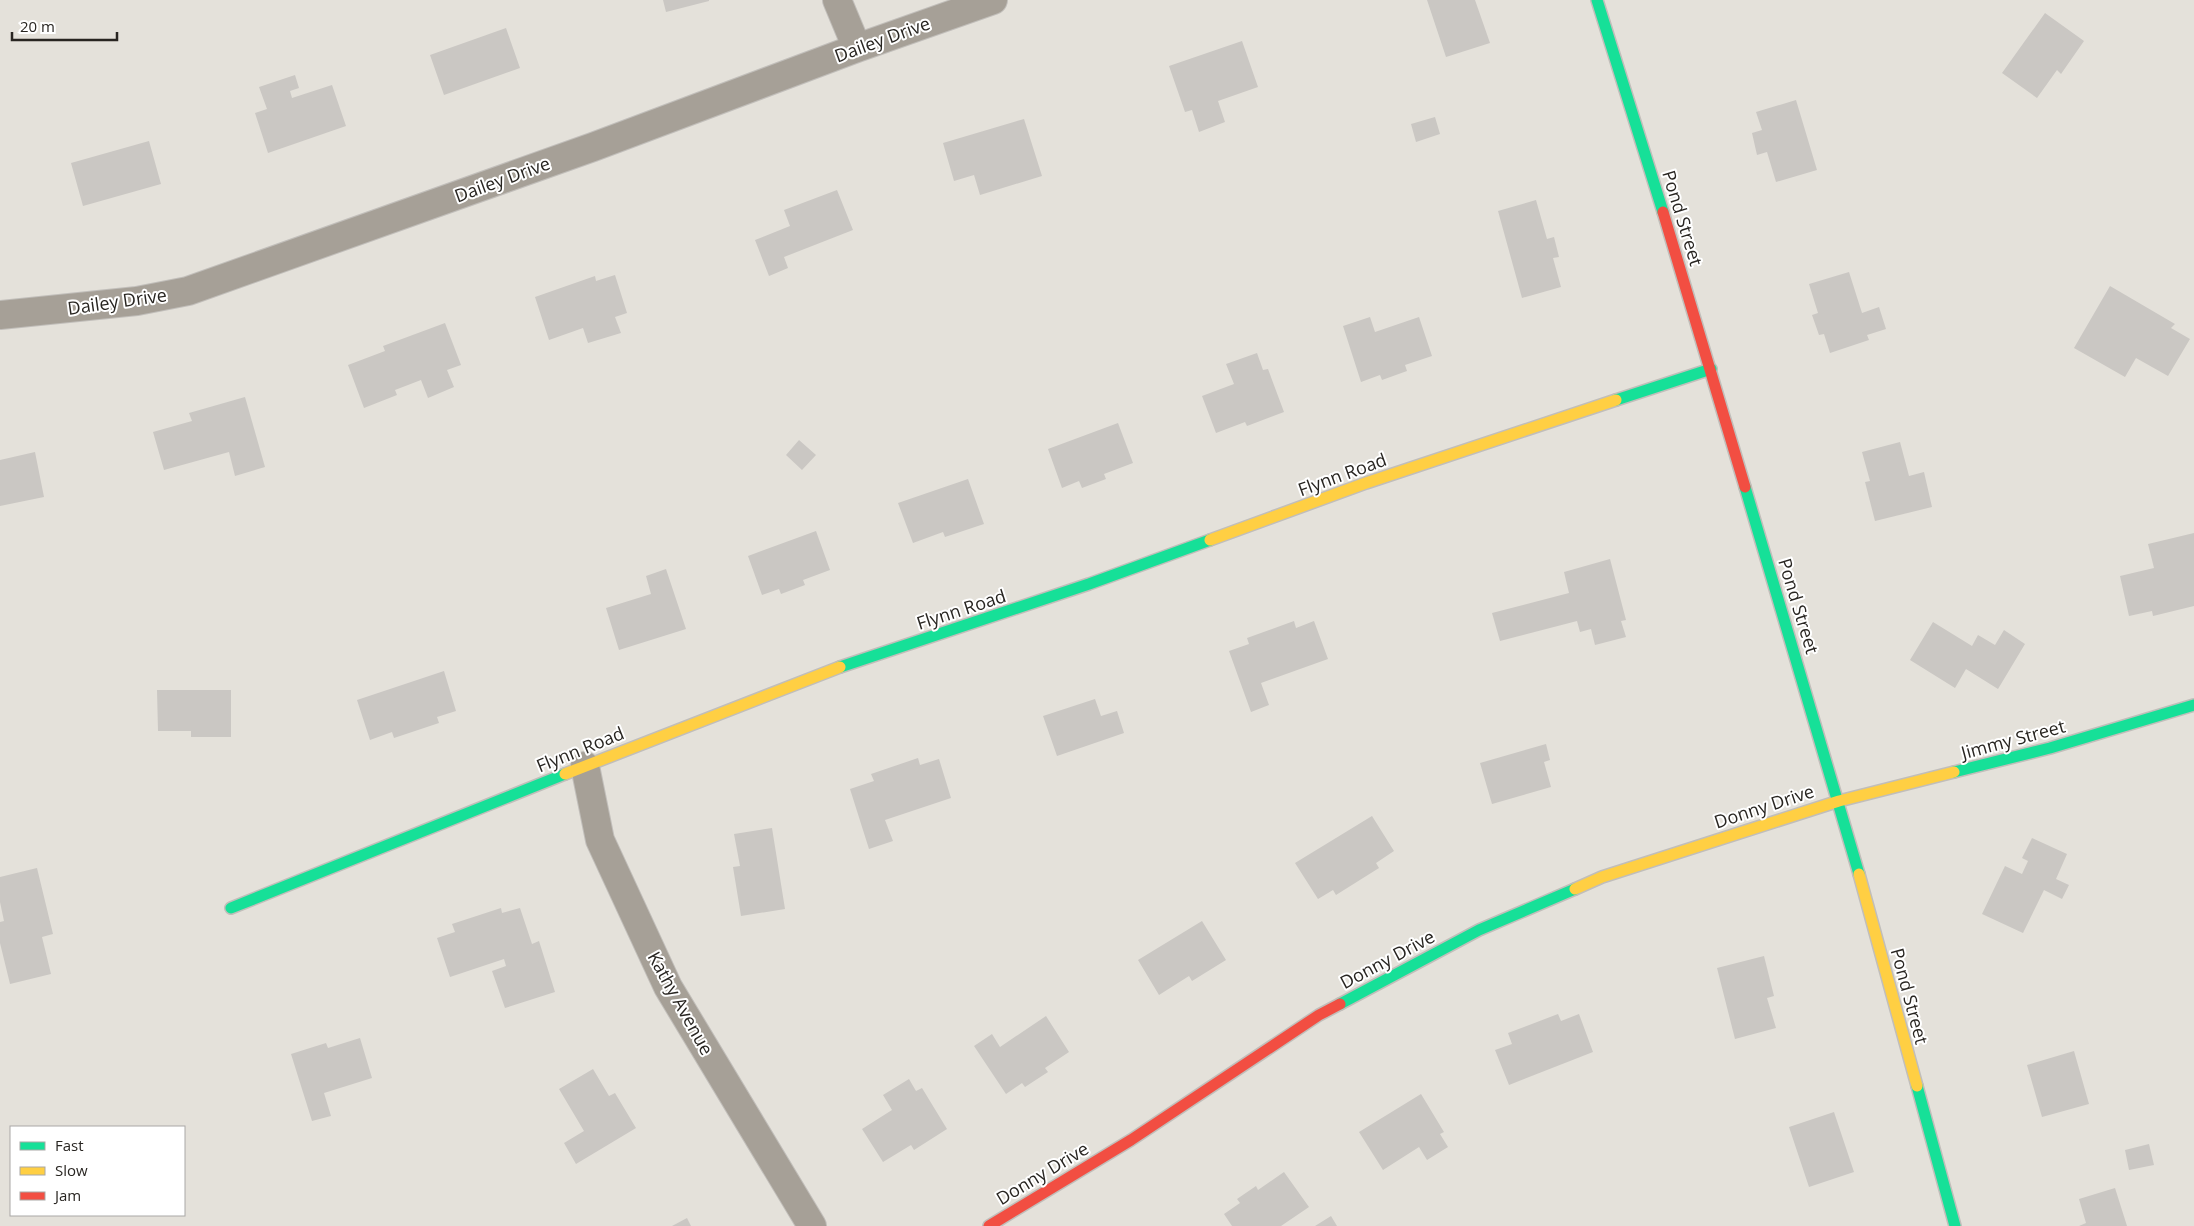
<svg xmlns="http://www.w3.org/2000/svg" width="2194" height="1226" font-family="'Open Sans',sans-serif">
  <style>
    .building { fill: #cac7c3 }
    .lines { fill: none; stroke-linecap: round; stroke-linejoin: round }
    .street-casing { stroke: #c1beba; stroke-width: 30 }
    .fast-casing { stroke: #c1beba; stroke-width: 14 }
    .slow-casing { stroke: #c1beba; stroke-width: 14 }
    .jam-casing { stroke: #c1beba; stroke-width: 14 }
    .street { stroke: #a6a097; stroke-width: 28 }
    .fast { stroke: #16e098; stroke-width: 11 }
    .slow { stroke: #ffcf43; stroke-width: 11 }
    .jam { stroke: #f24e42; stroke-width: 11 }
    .labels { text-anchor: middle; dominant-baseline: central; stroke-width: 4; stroke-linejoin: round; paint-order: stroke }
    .street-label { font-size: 18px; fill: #282521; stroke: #fff }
  </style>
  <rect width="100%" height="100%" fill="#e4e1da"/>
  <path class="building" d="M663,0H709V1L666,12Z
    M1427,0H1475L1490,43L1446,57Z
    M2045,13L2084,41L2061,74L2057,70L2037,98L2002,73Z
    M506,28L520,68L444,95L430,55Z
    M1242,41L1258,87L1218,101L1225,122L1199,132L1192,110L1185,112L1169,66Z
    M295,75L299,88L290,91L292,98L332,85L346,126L268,153L255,113L267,109L259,87Z
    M1796,100L1817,170L1776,182L1767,152L1757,155L1752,133L1762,130L1756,112Z
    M1435,117L1440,134L1416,142L1411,124Z
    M1024,119L1042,176L980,195L974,175L954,181L943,143Z
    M149,141L161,184L83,206L71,163Z
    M837,190L853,230L784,257L788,268L769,276L755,240L790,226L784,210Z
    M1536,200L1547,239L1554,237L1559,257L1553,258L1561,287L1522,298L1498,211Z
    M1849,272L1862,313L1879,307L1886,329L1867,335L1869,340L1830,353L1824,334L1819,335L1812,315L1818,313L1809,284Z
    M615,275L627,313L615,317L621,333L588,343L583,328L549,340L535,297L595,276L596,281Z
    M2110,286L2175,324L2171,328L2190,339L2168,376L2136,358L2125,377L2074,348Z
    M1370,317L1375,332L1419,317L1432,356L1405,365L1407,371L1382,380L1380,375L1361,382L1343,326Z
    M445,323L461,365L447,370L454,387L428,398L421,380L395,390L397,395L364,408L348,365L385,351L383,346Z
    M1257,353L1263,370L1268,369L1284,412L1247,426L1245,422L1216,433L1202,396L1234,384L1226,364Z
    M245,397L265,467L235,476L229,452L164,470L153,432L192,421L189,413Z
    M1118,423L1133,463L1104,474L1106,479L1082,488L1079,481L1062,488L1048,449Z
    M799,440L816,455L802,470L786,455Z
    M1900,442L1909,476L1924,472L1932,507L1875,521L1865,482L1870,481L1862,452Z
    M35,452L44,497L0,506V460Z
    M968,479L984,524L945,537L943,532L913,543L898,503Z
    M816,531L830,570L803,580L805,585L781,594L779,589L762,595L748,556Z
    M2194,533V606L2153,616L2152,611L2129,616L2120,576L2154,568L2148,544Z
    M1610,559L1626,620L1621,621L1626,637L1595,645L1591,629L1580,632L1577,621L1500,641L1492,613L1569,593L1564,572Z
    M666,569L686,629L619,650L606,608L651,594L646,576Z
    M1294,621L1296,628L1314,621L1328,659L1261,683L1269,705L1251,712L1229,651L1249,644L1247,638Z
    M1933,622L1972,646L1978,635L1995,645L2004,630L2025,644L1998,689L1966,669L1955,688L1910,660Z
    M444,671L456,711L437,717L439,723L394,738L392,732L370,740L357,700Z
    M157,690H231V737H191V731H158Z
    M1095,699L1101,716L1117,711L1124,733L1057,756L1043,716Z
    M1546,744L1550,760L1544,762L1551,787L1492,804L1480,763Z
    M918,758L920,765L939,759L951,798L885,820L893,841L869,849L850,789L874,781L871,774Z
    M1372,816L1394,851L1376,863L1379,868L1336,895L1333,890L1318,899L1295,863Z
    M772,828L785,909L741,916L733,867L740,866L734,834Z
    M2032,838L2067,854L2056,879L2069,885L2062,899L2044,890L2023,933L1982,914L2005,866L2022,874L2028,861L2022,858Z
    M37,868L53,934L42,937L51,974L10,984L0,943V922L4,921L0,902V877Z
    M501,908L502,913L520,908L532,944L539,941L555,992L505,1008L492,971L506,966L504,959L450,977L437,938L455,932L452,924Z
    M1202,921L1226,960L1192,981L1189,976L1159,995L1138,960Z
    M1764,956L1774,996L1767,998L1776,1028L1735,1039L1717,968Z
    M1558,1014L1561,1021L1579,1014L1593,1052L1509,1085L1495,1050L1512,1044L1508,1033Z
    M1046,1016L1069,1052L1045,1068L1048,1072L1025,1087L1022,1083L1006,1094L974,1046L992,1034L1000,1047Z
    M360,1038L372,1078L324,1093L331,1116L312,1121L291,1054L326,1043L328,1048Z
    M2074,1051L2089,1104L2042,1117L2027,1065Z
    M593,1069L609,1096L615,1093L636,1128L576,1164L564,1143L584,1131L559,1089Z
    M909,1079L916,1091L922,1088L947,1129L914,1150L911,1145L883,1162L862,1129L892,1110L883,1095Z
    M1421,1094L1444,1132L1440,1134L1448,1147L1427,1160L1419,1147L1383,1170L1359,1132Z
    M1834,1112L1854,1172L1809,1187L1789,1127Z
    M2149,1144L2154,1165L2129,1170L2125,1150Z
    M1284,1172L1309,1207L1281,1226H1232L1224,1214L1240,1203L1237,1199L1256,1186L1258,1190Z
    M2115,1188L2127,1226H2079L2086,1223L2079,1199Z
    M1331,1216L1337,1226H1315Z
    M687,1218L691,1226H672Z"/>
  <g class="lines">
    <defs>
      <path id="street" d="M837,0L857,48
        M0,315L137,301L188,291L593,147L857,48L993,0
        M585,766L600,840L668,987L812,1226"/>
      <path id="fast" d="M1597,0L1663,212
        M1616,400L1711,369
        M1745,487L1859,874
        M840,667L1089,584L1210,540
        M1954,772L2050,748L2194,705
        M231,908L565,774
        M1340,1004L1479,930L1575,889
        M1917,1086L1955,1226"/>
      <path id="slow" d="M1210,540L1366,483L1616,400
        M565,774L840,667
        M1859,874L1917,1086
        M1575,889L1602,877L1839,801L1954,772"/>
      <path id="jam" d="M1663,212L1745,487
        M989,1226L1131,1140L1319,1015L1340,1004"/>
    </defs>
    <use href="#street" class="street-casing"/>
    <use href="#fast" class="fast-casing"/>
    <use href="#slow" class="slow-casing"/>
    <use href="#jam" class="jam-casing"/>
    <use href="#street" class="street"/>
    <use href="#fast" class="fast"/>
    <use href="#slow" class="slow"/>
    <use href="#jam" class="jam"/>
  </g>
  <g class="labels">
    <g class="street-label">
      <text transform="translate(882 39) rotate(-20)">Dailey Drive</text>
      <text transform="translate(502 179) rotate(-20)">Dailey Drive</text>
      <text transform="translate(1683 218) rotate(73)">Pond Street</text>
      <text transform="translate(117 301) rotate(-8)">Dailey Drive</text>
      <text transform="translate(1342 474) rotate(-20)">Flynn Road</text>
      <text transform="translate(1799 606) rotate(73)">Pond Street</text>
      <text transform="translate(961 609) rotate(-18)">Flynn Road</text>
      <text transform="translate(2013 739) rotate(-15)">Jimmy Street</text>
      <text transform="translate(580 749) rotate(-22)">Flynn Road</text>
      <text transform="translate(1764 806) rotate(-18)">Donny Drive</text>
      <text transform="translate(1387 959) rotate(-28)">Donny Drive</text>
      <text transform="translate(1910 996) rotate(75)">Pond Street</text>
      <text transform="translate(681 1003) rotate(61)">Kathy Avenue</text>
      <text transform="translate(1042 1173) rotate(-31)">Donny Drive</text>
    </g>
  </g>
  <rect x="10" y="1126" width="175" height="90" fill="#ffffff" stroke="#a9a8a6"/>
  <rect x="20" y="1142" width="25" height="8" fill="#16e098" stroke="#a9a8a6"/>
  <text x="55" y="1151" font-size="15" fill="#282521">Fast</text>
  <rect x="20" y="1167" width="25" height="8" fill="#ffcf43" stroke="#a9a8a6"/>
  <text x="55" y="1176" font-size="15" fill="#282521">Slow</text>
  <rect x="20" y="1192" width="25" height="8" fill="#f24e42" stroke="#a9a8a6"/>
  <text x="55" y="1201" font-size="15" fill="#282521">Jam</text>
  <path d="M12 32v8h105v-8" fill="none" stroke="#282521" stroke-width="2.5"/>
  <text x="20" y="32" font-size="15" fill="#282521" stroke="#ffffff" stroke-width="4" paint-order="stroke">20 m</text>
</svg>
